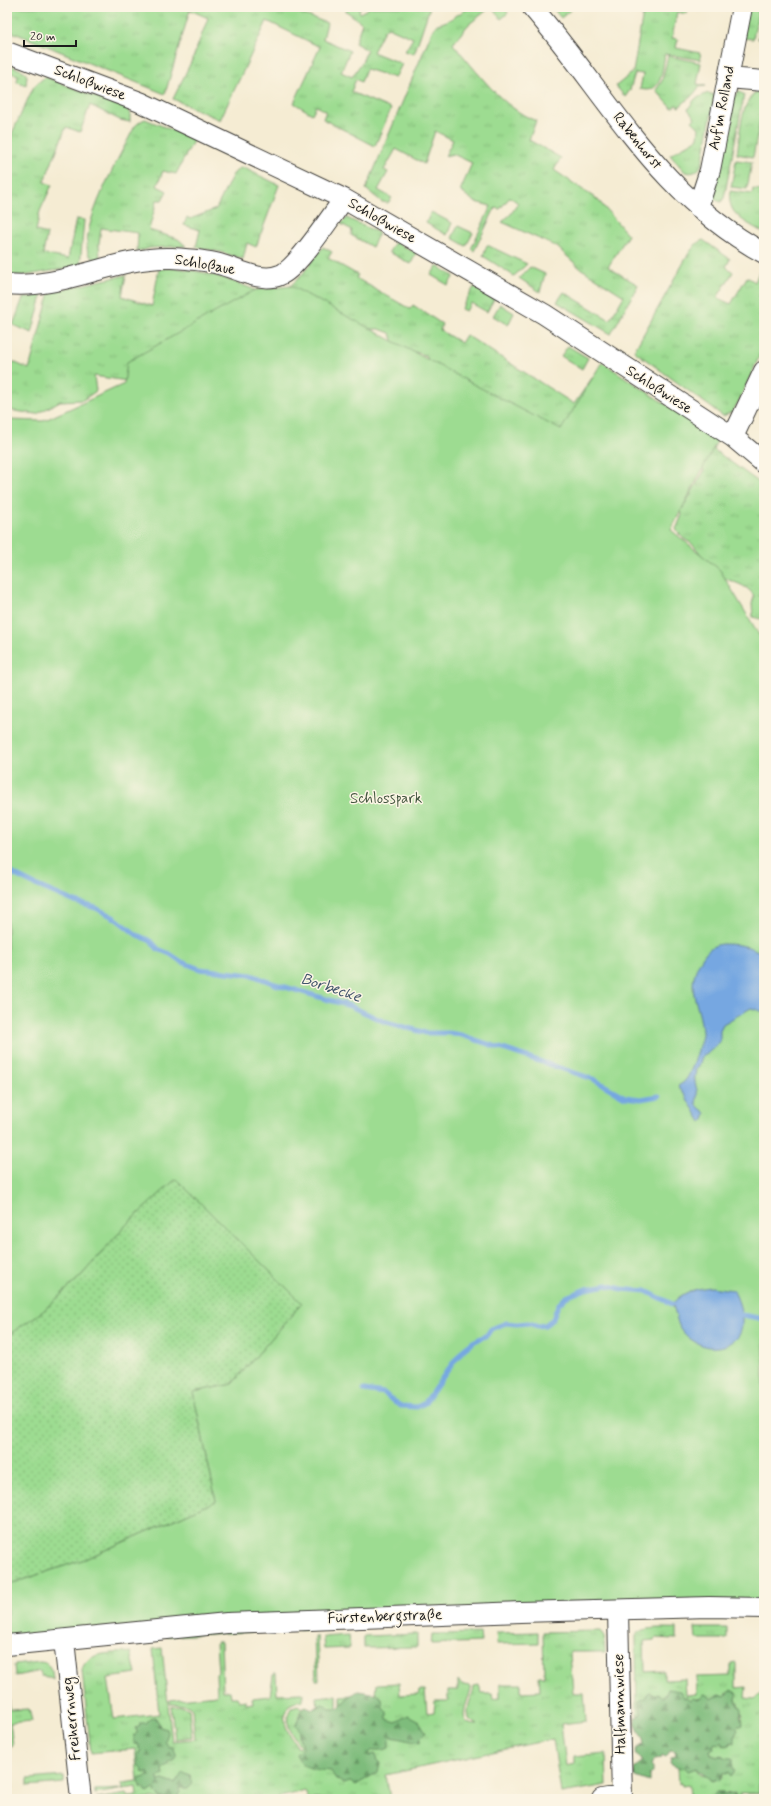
<svg xmlns="http://www.w3.org/2000/svg" width="771" height="1806" font-family="Mynerve,sans-serif">
  <style>
    .grass { fill: url(#grass-tufts); stroke: #5c7c56 }
    .forest { fill: url(#forest-firs); stroke: #4d6c4c }
    .park { fill: #9ddc91; stroke: #5c7c56 }
    .garden { fill: url(#garden-dots); stroke: #5c7c56 }
    .water { fill: #76a7e1; stroke: #49627e }
    .lines { fill: none; stroke-linecap: round; stroke-linejoin: round }
    .stream { stroke: #76a7e1; stroke-width: 5 }
    .minor-casing { stroke: #3d3b37; stroke-width: 22 }
    .minor { stroke: #fff; stroke-width: 20 }
    .labels { text-anchor: middle; dominant-baseline: central; stroke-width: 3; stroke-linejoin: round; paint-order: stroke }
    .street-label { font-size: 15px; fill: #1c1c1c; stroke: #fcf5e5 }
    .park-label { font-size: 15px; fill: #43563f; stroke: #fcf5e5 }
    .water-label { font-size: 16px; font-style: italic; fill: #40546b; stroke: #fcf5e5 }
  </style>
  <defs>
    <pattern id="grass-tufts" width="24" height="20" patternUnits="userSpaceOnUse"><rect width="24" height="20" fill="#9ddc91"/><path d="M3 7l-1-3M5 7V3M7 7l1-3M15 17l-1-3M17 17v-4M19 17l1-3" fill="none" stroke="#87bc7c"/></pattern>
    <pattern id="forest-firs" width="22" height="20" patternUnits="userSpaceOnUse"><rect width="22" height="20" fill="#7ebc7b"/><path d="M5 1l3.5 6h-7zM16 11l3.5 6h-7z" fill="#669864"/></pattern>
    <pattern id="garden-dots" width="8" height="8" patternUnits="userSpaceOnUse"><rect width="8" height="8" fill="#9ddc91"/><path d="M2 2h.1M6 6h.1" fill="none" stroke="#87bc7c" stroke-width="1.8" stroke-linecap="round"/></pattern>
  </defs>
  <rect width="100%" height="100%" fill="#fcf5e5"/>
  <filter id="ink" filterUnits="userSpaceOnUse"><feTurbulence type="fractalNoise" baseFrequency=".025" numOctaves="2"/><feDisplacementMap in="SourceGraphic" scale="8" xChannelSelector="R" yChannelSelector="G"/><feConvolveMatrix kernelMatrix="1 2 1 2 8 2 1 2 1" color-interpolation-filters="sRGB"/></filter>
  <filter id="wash" filterUnits="userSpaceOnUse"><feTurbulence type="fractalNoise" baseFrequency=".012" numOctaves="4" result="noise"/><feDisplacementMap in="SourceGraphic" scale="16" xChannelSelector="R" yChannelSelector="G"/><feGaussianBlur stdDeviation="0.9" result="paint"/><feColorMatrix in="noise" values="0 0 0 0 0 0 0 0 0 0 0 0 0 0 0 0 0 1.4 0 .05"/><feComposite in="paint" operator="in"/></filter>
  <g filter="url(#wash)">
    <rect width="100%" height="100%" fill="#f5ecd3"/>
    <path class="grass" d="M7,7H283L327,23L323,39L350,51L341,72L352,77L362,62L367,50L355,43L362,23L346,11L347,7H361L359,10L360,13L371,7H430L414,54L405,51L413,38L388,27L384,30L373,52L402,64L395,78L366,69L361,82L356,79L351,92L391,109L375,146L323,119L326,111L316,106L312,114L294,103L320,47L267,21L220,120L173,99L193,58L208,18L190,10L165,94L7,30Z
      M471,7H504L508,13L501,19L491,7L468,25L453,44C478,72 501,107 536,121L529,140L561,158L554,170L598,200L628,235L608,267L638,285L611,334L557,302L564,292L610,320L624,296L580,268L557,247L502,222L511,214L518,203L510,197L500,209L495,208L474,251L471,249L491,206L475,202L460,191L472,163L453,154L445,156L453,140L435,131L424,164L396,149L384,170L388,172L378,190L392,198L388,203L382,202L366,189L433,29L437,24C450,22 460,12 471,7Z
      M552,7H574L561,18Z
      M644,7H688L687,14L677,12L672,38L678,39L676,48L700,53L701,60L665,54C662,69 663,95 640,89L643,74L635,73L630,90L625,97L616,86L633,72Z
      M748,7H759L753,39L742,38Z
      M764,7V39H758Z
      M668,56L701,63L697,84L706,86L699,87C693,96 687,100 679,107L676,105L672,108L656,90L662,81Z
      M7,64L24,71L27,76L26,85L17,82L18,75L7,72Z
      M45,77L127,109L130,114V122L120,120L90,105L80,132L66,127L44,182L52,185L40,211L36,231L47,234L43,254L68,259L76,219L84,220L80,266L28,275L7,276V144L34,86Z
      M738,91L744,95L724,198L721,202L712,198L732,100Z
      M757,92L764,93V100L753,157L737,154C740,137 740,101 757,92Z
      M708,93L715,95L702,164C698,172 693,174 685,172L670,155L698,138L699,128L692,121L695,118L688,109L695,99Z
      M145,119L194,139L176,174L163,171L157,186L167,191L162,200H157L149,230L178,239L186,246L150,248L137,252L138,233L101,228L99,244L100,259H94L89,255C77,229 122,152 135,126L141,121Z
      M736,160L752,162L747,189L731,187Z
      M240,168H244L279,185L256,247L247,243L243,259L220,252L196,247L200,230L184,225L187,217L190,219L216,209L233,174Z
      M753,189L764,191V233C746,222 726,215 730,191L752,194Z
      M431,212L452,223L447,235L426,223Z
      M347,218L379,233L372,247L351,235L352,230L341,224Z
      M458,226L473,233L466,246L452,238Z
      M703,240L730,259L726,267L733,272L717,298L731,304L747,277L755,282L759,272L764,275V346L739,401L732,412L723,416L634,351L689,253L697,243Z
      M395,242L416,253L411,264L389,252Z
      M487,245L527,264L514,276L483,256Z
      M323,247L332,252L328,258L358,275L356,278L410,309L413,305L442,324L440,330L461,343L466,335L574,404L592,378L594,387L581,420L556,431L458,376L444,381L425,355L402,348L395,344L390,333L379,329H371L297,301L290,286L301,276Z
      M437,266L454,276L448,285L431,275Z
      M530,267L545,274L540,292L519,278Z
      M176,268C208,272 226,278 255,290L181,343L131,362L127,381L94,376L96,391L83,400L60,401L37,414L7,410V359L29,369L50,292L126,275L122,296L152,306L159,269Z
      M474,287L494,299L487,312L471,303L466,311L461,309Z
      M41,295L42,296L32,333L13,325L23,298Z
      M500,304L514,313L508,325L493,316Z
      M568,346L588,358L582,369L561,356Z
      M670,418L764,486V617L760,619L753,617L752,604L754,596C747,583 730,583 718,574C709,566 703,557 696,548C690,540 682,541 676,529L682,515L681,511L704,471Z
      M677,1628V1639L655,1638L654,1640L644,1641L645,1672L664,1671V1680L685,1679L686,1695L697,1694L696,1677L731,1676V1663L736,1662V1688L746,1687L745,1698L754,1699L764,1690V1768H759V1793H741V1798L735,1797V1793L724,1794L722,1792H716L714,1797L711,1799H678L690,1797L689,1785L682,1786V1784L679,1785L678,1768L682,1769L684,1767L688,1771L695,1768L701,1775L709,1777L713,1782L722,1778L723,1773L732,1767V1764L723,1755L717,1758L711,1755L710,1751L715,1743L722,1742L723,1745L730,1746L732,1742H734L736,1727L742,1722L741,1720L743,1715L736,1699L726,1693L725,1697L711,1699L703,1698L690,1700L669,1689L665,1696L661,1698L656,1696L645,1698L640,1704L641,1715H637L636,1636C643,1625 665,1629 677,1628Z
      M695,1628H727V1639H696Z
      M600,1631L604,1636L605,1652H570L573,1693H584L586,1721L561,1724L566,1766L574,1764V1756L606,1753L607,1785L561,1793L553,1739L386,1775L390,1799H308L305,1790L274,1799H96L127,1794L129,1797L137,1796L136,1787L95,1794V1790L123,1789L122,1783L138,1781L135,1749L91,1753L82,1670C87,1650 114,1654 131,1652L136,1674L108,1678L114,1719L159,1714L153,1649L162,1648L172,1741L195,1739L192,1709C187,1703 177,1705 170,1704V1700L217,1695L216,1674L218,1672L216,1642H221L223,1691H230L231,1697H237L239,1701L246,1700V1704L253,1703L252,1698L270,1696L273,1675L276,1673L277,1694L303,1693V1701L301,1702L300,1700L289,1705C278,1720 290,1735 298,1748L300,1747C293,1733 281,1722 292,1707L298,1705L304,1710L318,1708L317,1697L337,1695V1709L341,1708V1696L376,1693L377,1684L399,1683L400,1695L418,1694L419,1690H425L427,1713L434,1712L435,1701H448V1690H458V1680C461,1685 465,1685 471,1686C472,1696 451,1726 478,1725L469,1719C465,1706 473,1698 474,1686L479,1685L482,1694H492L493,1699L500,1698V1684H521V1692L540,1691L539,1676H544L543,1632Z
      M538,1632V1643L497,1644L496,1633Z
      M480,1633L481,1642L431,1644L432,1634Z
      M417,1634V1647L364,1648V1636Z
      M349,1635L350,1648L324,1649L323,1637Z
      M314,1637H317L319,1680H316Z
      M40,1662L47,1663L52,1671L53,1680L49,1677L41,1676L40,1671L15,1676L14,1665Z
      M7,1675L10,1710L29,1709L32,1721L10,1723L13,1746H8L13,1789L8,1790L9,1799H7Z
      M181,1706L189,1709L192,1737L175,1739L171,1707Z
      M64,1776V1783L28,1786V1779Z"/>
    <path class="forest" d="M668,1689L680,1691L684,1698L686,1697L690,1700L694,1698L696,1700L700,1699L704,1694L708,1695L711,1699L720,1695L725,1697L730,1690L738,1693L736,1699L738,1706L741,1707C744,1713 740,1715 741,1720C741,1722 742,1723 742,1725L736,1727L738,1730L735,1735V1743L732,1742L730,1746L723,1745L722,1742L719,1745L715,1743L713,1745L714,1749L710,1751L711,1755L717,1757L720,1755L728,1758H732V1764L734,1766L732,1767L735,1772L730,1776L728,1772L726,1774L723,1773L719,1781L716,1780L713,1782C708,1774 702,1776 696,1768L688,1771L684,1767L682,1769L670,1763L671,1758L674,1757L675,1752L670,1751L666,1757L662,1755L661,1758L655,1759L651,1765L653,1767V1773L649,1775V1782L635,1777L634,1768L643,1761L639,1758L635,1753L637,1748L644,1744C642,1732 635,1729 635,1718L641,1714L639,1701L645,1698L647,1694L650,1692L656,1695L658,1694L662,1698L665,1696Z
      M358,1691L376,1694L382,1699L383,1707L387,1712V1719L396,1722L408,1715L419,1721L426,1732L421,1737L420,1743L392,1737L389,1740V1748L384,1750H372L368,1756L375,1754L380,1764L378,1772L356,1785L350,1782L344,1784L335,1778L331,1771C315,1769 304,1771 296,1754L302,1748L299,1736L300,1731L296,1725L302,1708L306,1706L313,1709L323,1704L330,1708H339L348,1697Z
      M155,1717L159,1723L160,1727L167,1729L168,1733L165,1741L169,1747H173L177,1756L174,1761L170,1762L168,1766L162,1769L163,1774L158,1777V1781L163,1780L175,1784L183,1772L186,1775H190L192,1783L187,1788H180V1792L178,1795L179,1799L161,1798L155,1792L156,1790L154,1789L148,1793L144,1788L140,1787L139,1779L148,1776L149,1774L142,1772L143,1770L138,1765V1753L141,1751L139,1749V1745L134,1744V1736L137,1733L136,1728L140,1726V1723H147V1721Z
      M722,1792L724,1795L734,1794L735,1797L741,1799H711L714,1797L716,1793Z"/>
    <path class="park" d="M291,286L473,384L561,430L602,362L718,439L671,530L720,570L764,643V1608L709,1607L7,1645V1585L85,1559L216,1501L193,1392L232,1384L302,1303L176,1180L127,1224L80,1277L42,1312L7,1336V420L43,421L124,384L127,362L255,290Z"/>
    <path class="garden" d="M176,1179L302,1303L232,1384L193,1392L216,1501L85,1559L7,1585V1336L42,1312L80,1277L127,1224Z"/>
    <path class="water" d="M721,944C736,944 751,945 764,955V1012L751,1008L723,1024L720,1030V1042C713,1046 710,1054 702,1057L699,1066L696,1069C696,1074 694,1077 695,1081C695,1085 697,1088 697,1091C699,1105 690,1101 706,1113L704,1120L701,1122L686,1097L678,1086C681,1084 685,1082 687,1078C691,1073 703,1038 702,1032C700,1002 683,988 702,958C707,950 711,946 721,944Z
      M711,1287L733,1290C740,1301 748,1328 736,1339C718,1355 692,1346 680,1328C676,1320 676,1312 672,1304C683,1291 695,1289 711,1287Z"/>
    <g class="lines">
      <path class="stream" d="M7,871L33,884L75,902L96,908L115,918L137,935L151,941L158,949L170,954L182,962L200,969L252,975L275,984L350,1006L383,1021L426,1033H449L461,1035L593,1079L625,1097L641,1099L659,1096
        M742,1315L764,1319
        M364,1390L384,1393L394,1402L401,1406L417,1407L425,1403L447,1371L463,1350L473,1342L487,1335L491,1329L506,1323L517,1324L528,1323L538,1326L545,1325L553,1319L558,1305L566,1297L586,1289L607,1285L622,1289L646,1291L672,1304"/>
    </g>
  </g>
  <g filter="url(#ink)">
    <g class="lines">
      <defs>
        <path id="minor" d="M532,7C607,93 659,197 764,253
          M7,52L140,102L344,199L544,314L733,437L764,463
          M728,78L764,81
          M698,207L710,170L742,7
          M7,284C63,290 115,256 171,258C187,259 204,260 219,264C238,269 261,283 280,275C297,269 331,216 344,199
          M733,437L764,371
          M618,1610L622,1799
          M64,1640L81,1799
          M7,1645L227,1623L520,1612L709,1607L764,1608
          M602,1799L621,1796"/>
      </defs>
      <use href="#minor" class="minor-casing"/>
      <use href="#minor" class="minor"/>
    </g>
  </g>
  <g class="labels">
    <g class="street-label">
      <text transform="translate(90 83) rotate(21)">Schloßwiese</text>
      <text transform="translate(722 108) rotate(-79)">Auf'm Rolland</text>
      <text transform="translate(637 141) rotate(51)">Rabenhorst</text>
      <text transform="translate(382 221) rotate(30)">Schloßwiese</text>
      <text transform="translate(205 265) rotate(10)">Schloßaue</text>
      <text transform="translate(659 390) rotate(33)">Schloßwiese</text>
      <text transform="translate(385 1617) rotate(-2)">Fürstenbergstraße</text>
      <text transform="translate(620 1704) rotate(-91)">Halfmannwiese</text>
      <text transform="translate(72 1719) rotate(-96)">Freiherrnweg</text>
    </g>
    <g class="park-label">
      <text x="386" y="799">Schlosspark</text>
    </g>
    <g class="water-label">
      <text transform="translate(331 988) rotate(18)">Borbecke</text>
    </g>
  </g>
  <rect width="771" height="1806" fill="none" stroke="#fcf5e5" stroke-width="24"/>
  <path d="M24 40v6h52v-6" fill="none" stroke="#1c1c1c" stroke-width="2"/>
  <text x="30" y="40" font-size="12" fill="#1c1c1c" stroke="#fcf5e5" stroke-width="3" paint-order="stroke">20 m</text>
</svg>
